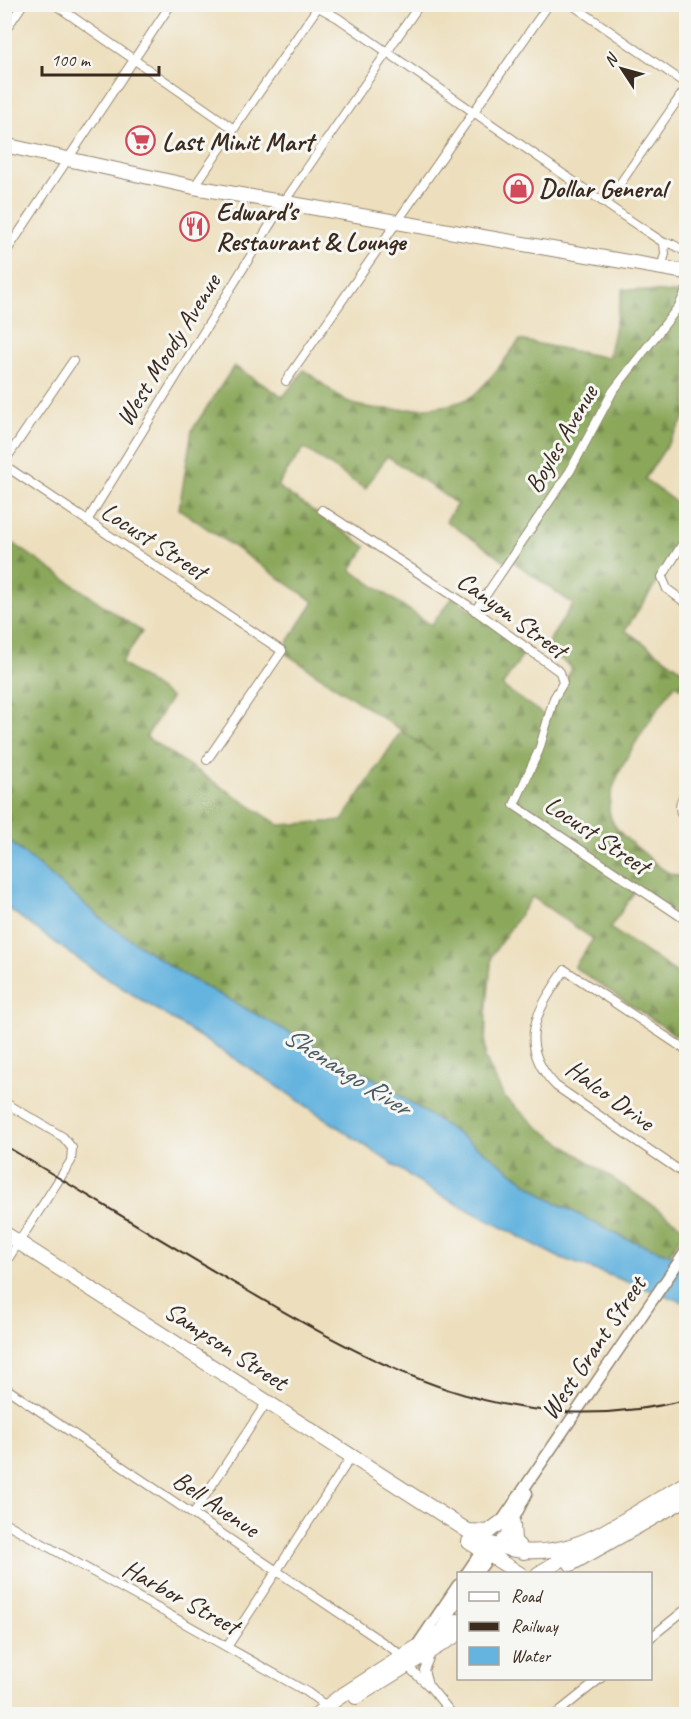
<svg xmlns="http://www.w3.org/2000/svg" width="691" height="1719" font-family="Caveat,sans-serif">
  <style>
    .forest { fill: url(#forest-firs); stroke: #62683c; stroke-width: 1.5; fill-rule: evenodd }
    .water { fill: #65b4df; stroke: #506f7e; stroke-width: 1.5 }
    .lines { fill: none; stroke-linecap: round; stroke-linejoin: round }
    .minor-casing { stroke: #94846e; stroke-width: 10 }
    .tertiary-casing { stroke: #94846e; stroke-width: 13 }
    .primary-casing { stroke: #94846e; stroke-width: 16 }
    .minor { stroke: #fff; stroke-width: 8 }
    .tertiary { stroke: #fff; stroke-width: 10 }
    .primary { stroke: #fff; stroke-width: 14 }
    .rail { stroke: #3b2a1e; stroke-width: 2 }
    .labels { text-anchor: middle; dominant-baseline: central; stroke-width: 6; stroke-linejoin: round; paint-order: stroke }
    .poi-label { font-size: 26px; font-weight: bold; fill: #3b2a1e; stroke: #f6f6f2; text-anchor: start }
    .street-label { font-size: 26px; fill: #3b2a1e; stroke: #f6f6f2 }
    .water-label { font-size: 27px; font-style: italic; fill: #4a5a62; stroke: #f6f6f2 }
  </style>
  <defs>
    <pattern id="forest-firs" width="22" height="20" patternUnits="userSpaceOnUse" patternTransform="scale(1.5)"><rect width="22" height="20" fill="#8aa75a"/><path d="M5 1l3.5 6h-7zM16 11l3.5 6h-7z" fill="#72884a"/></pattern>
  </defs>
  <rect width="100%" height="100%" fill="#f6f6f2"/>
  <filter id="ink" filterUnits="userSpaceOnUse"><feTurbulence type="fractalNoise" baseFrequency=".0167" numOctaves="2"/><feDisplacementMap in="SourceGraphic" scale="12" xChannelSelector="R" yChannelSelector="G"/><feConvolveMatrix kernelMatrix="1 2 1 2 8 2 1 2 1" color-interpolation-filters="sRGB"/></filter>
  <filter id="wash" filterUnits="userSpaceOnUse"><feTurbulence type="fractalNoise" baseFrequency=".008" numOctaves="4" result="noise"/><feDisplacementMap in="SourceGraphic" scale="24" xChannelSelector="R" yChannelSelector="G"/><feGaussianBlur stdDeviation="1.35" result="paint"/><feColorMatrix in="noise" values="0 0 0 0 0 0 0 0 0 0 0 0 0 0 0 0 0 1.4 0 .05"/><feComposite in="paint" operator="in"/></filter>
  <g filter="url(#wash)">
    <rect width="100%" height="100%" fill="#eddfbd"/>
    <path class="forest" d="M623,289L685,294L679,306L686,311V416L645,479L686,510V539L625,630L686,673V692L675,684C657,711 602,783 610,815C613,830 633,844 644,853C656,864 669,878 686,876V922L637,888L610,928L686,979V1042L574,967L593,939L532,897L492,955L486,1015L485,1058L504,1097L538,1127L686,1229L669,1254L624,1238L547,1198L489,1155L378,1081L184,975L109,925L5,837L4,537L142,632L121,663L171,698L146,737L279,825L342,821L401,731L432,751L282,651L314,602L179,509L192,430L234,366L283,397L304,370C319,380 336,397 353,404C378,413 456,411 475,394C492,379 506,357 520,340L608,358ZM304,448L365,489L387,456L457,504L446,521L508,563L511,560L573,604L545,647L572,668L547,717L502,686L527,649L453,597L431,625L351,570L366,547L277,486Z"/>
    <path class="water" d="M4,837L109,925L184,975L378,1081L489,1155L547,1198L624,1238L686,1260V1303L556,1256L431,1190L265,1078L89,967L5,906Z"/>
  </g>
  <g filter="url(#ink)">
    <g class="lines">
      <defs>
        <path id="minor" d="M54,4L234,129
          M313,4L338,18L622,215L664,243L672,244L686,252
          M571,4L686,84
          M4,32L23,4
          M194,187L320,4
          M606,204L686,88
          M4,255L171,4
          M661,268L665,254L664,243
          M286,381L549,4
          M4,462L73,361
          M4,465L282,651L207,760
          M322,510L469,606L560,672L563,683L554,698L539,750L514,805L686,920
          M87,521L284,202L420,4
          M686,538L662,577L667,589L686,603
          M475,611L570,471L613,391L679,306L686,291
          M686,792C679,802 677,811 686,821
          M686,1050L565,970C537,1010 515,1044 556,1086L686,1175
          M4,1102L63,1137L72,1148L71,1161L4,1265
          M4,1387L403,1656
          M193,1514L267,1402
          M4,1522L307,1692L334,1712
          M650,1638L686,1609
          M227,1647L351,1457
          M407,1666L430,1687L452,1714
          M428,1684L424,1670L432,1651
          M556,1714L601,1678"/>
        <path id="tertiary" d="M497,1528L686,1251
          M466,1574L485,1546
          M476,1574L506,1534L527,1493
          M441,1630L458,1599
          M418,1644L458,1585"/>
        <path id="primary" d="M4,145L194,187L686,272
          M4,1233L482,1540C526,1560 571,1552 612,1527
          M513,1524L514,1541L524,1552
          M469,1531L488,1532L500,1523
          M606,1531L686,1483
          M469,1542L520,1574
          M571,1564L686,1499
          M538,1574L580,1548
          M356,1697L458,1634
          M317,1714L338,1698L458,1621"/>
      </defs>
      <use href="#minor" class="minor-casing"/>
      <use href="#tertiary" class="tertiary-casing"/>
      <use href="#primary" class="primary-casing"/>
      <use href="#minor" class="minor"/>
      <use href="#tertiary" class="tertiary"/>
      <use href="#primary" class="primary"/>
      <path class="rail" d="M4,1145C81,1191 157,1238 234,1283C381,1369 510,1443 686,1400"/>
    </g>
  </g>
  <defs>
    <symbol id="supermarket-ring" viewBox="-11 -11 22 22"><circle r="9.5" fill="#f6f6f2" stroke="#d1495b" stroke-width="1.5"/><path d="M-6-5.5h2.5l.6 2H6L4.5 2H-2.5L-4.4-4H-6ZM-1.5 3.2a1.3 1.3 0 1 0 .1 0ZM3 3.2a1.3 1.3 0 1 0 .1 0Z" fill="#d1495b"/></symbol>
    <symbol id="shop-ring" viewBox="-11 -11 22 22"><circle r="9.5" fill="#f6f6f2" stroke="#d1495b" stroke-width="1.5"/><path d="M-5-2.5h2.3a2.7 3.5 0 0 1 5.4 0H5L5.5 6h-11ZM-1.5-2.5h3a1.5 2.3 0 0 0-3 0Z" fill="#d1495b"/></symbol>
    <symbol id="restaurant-ring" viewBox="-11 -11 22 22"><circle r="9.5" fill="#f6f6f2" stroke="#d1495b" stroke-width="1.5"/><path d="M-5-6h1v4h1v-4h1v4h1v-4h1v5L-1.5 .5V6h-2V.5L-5-1ZM5-6V6H3V1.5H1.5Q1.5-4 5-6Z" fill="#d1495b"/></symbol>
  </defs>
  <g fill-rule="evenodd">
    <use href="#supermarket-ring" x="124" y="124" width="33" height="33"/>
    <use href="#shop-ring" x="502" y="172" width="33" height="33"/>
    <use href="#restaurant-ring" x="178" y="210" width="33" height="33"/>
  </g>
  <g class="labels">
    <g class="poi-label">
      <text x="162" y="141">Last Minit Mart</text>
      <text x="539" y="188">Dollar General</text>
      <text x="216" y="211">Edward's<tspan x="216" dy="30">Restaurant &amp; Lounge</tspan></text>
    </g>
    <g class="street-label">
      <text transform="translate(168 350) rotate(-58)">West Moody Avenue</text>
      <text transform="translate(561 439) rotate(-60)">Boyles Avenue</text>
      <text transform="translate(154 541) rotate(33)">Locust Street</text>
      <text transform="translate(512 615) rotate(36)">Canyon Street</text>
      <text transform="translate(597 835) rotate(34)">Locust Street</text>
      <text transform="translate(610 1095) rotate(36)">Halco Drive</text>
      <text transform="translate(226 1346) rotate(33)">Sampson Street</text>
      <text transform="translate(593 1348) rotate(-56)">West Grant Street</text>
      <text transform="translate(216 1504) rotate(34)">Bell Avenue</text>
      <text transform="translate(181 1597) rotate(29)">Harbor Street</text>
    </g>
    <g class="water-label">
      <text transform="translate(347 1071) rotate(32)">Shenango River</text>
    </g>
  </g>
  <rect width="691" height="1719" fill="none" stroke="#f6f6f2" stroke-width="24"/>
  <rect x="457" y="1572" width="195" height="108" fill="#f6f6f2" stroke="#aba49d" stroke-width="1.5"/>
  <rect x="469" y="1592" width="30" height="9" fill="#ffffff" stroke="#aba49d" stroke-width="1.5"/>
  <text x="511" y="1602" font-size="18" fill="#3b2a1e">Road</text>
  <rect x="469" y="1622" width="30" height="9" fill="#3b2a1e" stroke="#aba49d" stroke-width="1.5"/>
  <text x="511" y="1632" font-size="18" fill="#3b2a1e">Railway</text>
  <rect x="469" y="1647" width="30" height="18" fill="#65b4df" stroke="#aba49d" stroke-width="1.5"/>
  <text x="511" y="1662" font-size="18" fill="#3b2a1e">Water</text>
  <g transform="translate(622 69) rotate(306)" stroke="#f6f6f2" stroke-width="4.5" paint-order="stroke">
  <path d="M0-4.5L10 22L0 15L-10 22Z" fill="#3b2a1e"/>
  <text y="-9" font-size="16" font-weight="bold" text-anchor="middle" fill="#3b2a1e">N</text>
  </g>
  <path d="M42 66v9h117v-9" fill="none" stroke="#3b2a1e" stroke-width="3"/>
  <text x="51" y="66" font-size="18" fill="#3b2a1e" stroke="#f6f6f2" stroke-width="4.5" paint-order="stroke">100 m</text>
</svg>
